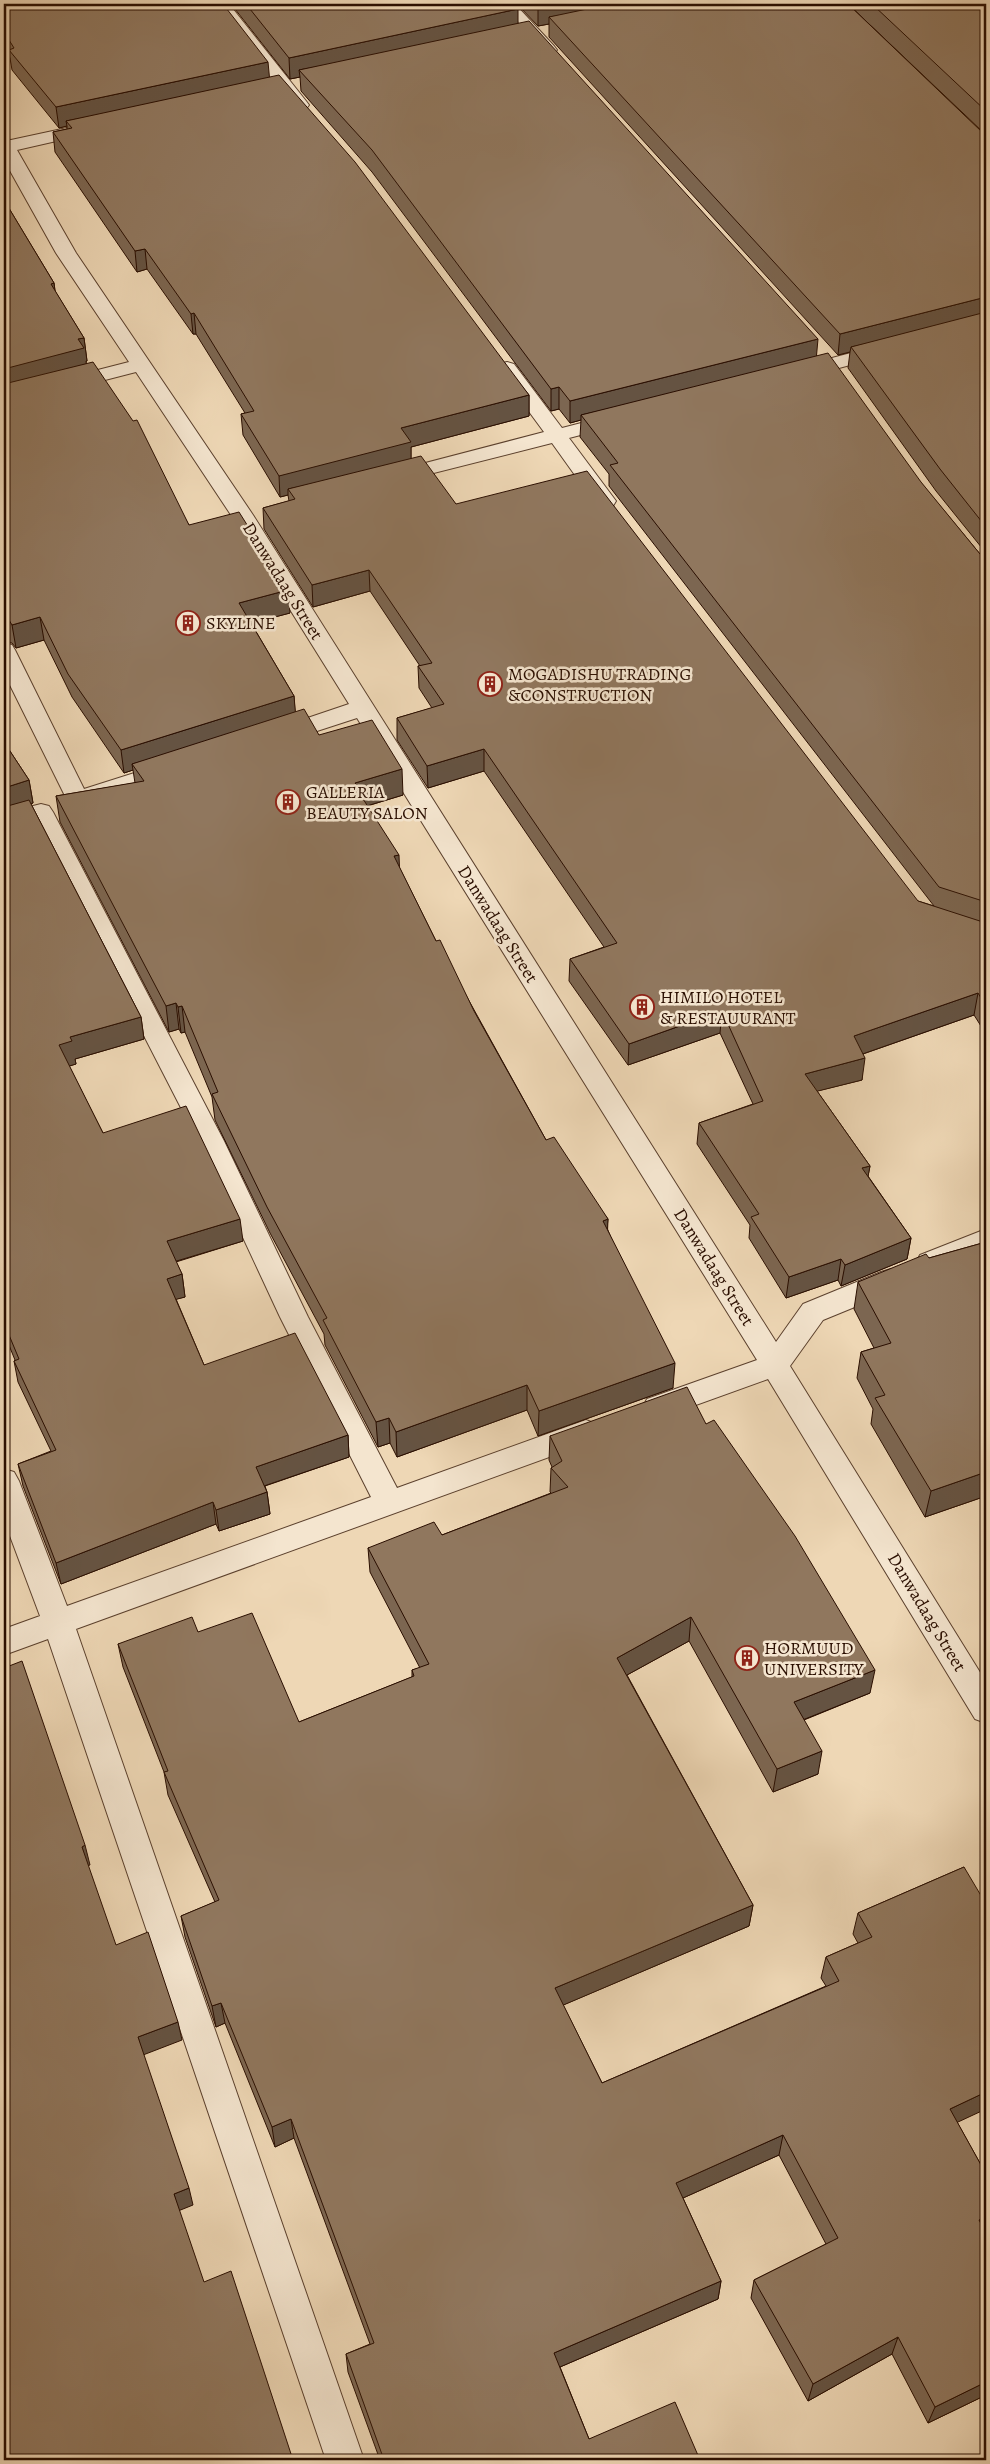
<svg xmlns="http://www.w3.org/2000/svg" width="990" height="2464" font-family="Alegreya,serif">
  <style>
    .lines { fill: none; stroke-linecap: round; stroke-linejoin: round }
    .minor-casing { stroke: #5b402d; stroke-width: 2 }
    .minor { fill: #f4e5cf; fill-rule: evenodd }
    .wall { fill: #7c6651; stroke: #2a0e00 }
    .shaded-wall { fill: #655342; stroke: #2a0e00 }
    .building { fill: #90775e; stroke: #2a0e00 }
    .labels { text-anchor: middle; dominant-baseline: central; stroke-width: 5; stroke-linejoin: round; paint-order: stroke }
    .street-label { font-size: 18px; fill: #2a0e00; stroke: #f4e5cf }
    .poi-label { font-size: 18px; fill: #2a0e00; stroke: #f4e5cf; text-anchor: start }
  </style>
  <rect width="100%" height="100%" fill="#eed7b5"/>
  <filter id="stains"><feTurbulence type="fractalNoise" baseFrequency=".004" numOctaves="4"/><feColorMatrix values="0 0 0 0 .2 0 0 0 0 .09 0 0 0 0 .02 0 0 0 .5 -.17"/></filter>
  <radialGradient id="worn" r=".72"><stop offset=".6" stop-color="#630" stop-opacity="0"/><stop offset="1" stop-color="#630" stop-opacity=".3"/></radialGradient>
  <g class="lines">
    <defs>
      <path id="minor" d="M212,4H229L306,101L309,105L306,109H294Z
        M498,4H515L554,46L557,50L554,54H542Z
        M90,123L96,124L99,128L96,132L17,150L76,253L253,515L776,1342L803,1304L881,1272L891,1269L901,1272L905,1280L901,1288L823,1320L790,1366L986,1682V1723L975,1719L768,1379L657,1419L647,1415L643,1407L647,1399L757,1360L357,718L277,744L269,741L265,736L269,731L349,704L231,515L136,372L4,406V394L129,362L56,253L4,160V139L11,140Z
        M885,344L892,346L895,350L892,354L801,378L794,376L791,372L794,368Z
        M507,362L514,364L562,428L616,414L623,416L626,420L623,424L569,438L616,501L613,506L605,507L597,506L552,443L394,483L387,481L383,477L387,473L544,432L497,368L500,364Z
        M4,643L12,645L15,650L84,789L169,762L177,765L181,770L177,775L89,802L86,806L78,808L70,806L4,673Z
        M41,804L49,806L53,812L224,1141L308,1317L397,1488L586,1420L596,1424L601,1432L596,1440L76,1629L364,2460H326L48,1639L4,1655V1629L40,1616L4,1520V1469L14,1472L19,1481L67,1606L371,1497L280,1317L198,1141L29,812L33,806Z
        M986,1229V1251L930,1274L920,1271L916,1263L920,1255Z"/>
    </defs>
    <use href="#minor" class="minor-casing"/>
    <use href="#minor" class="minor"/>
  </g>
  <path class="wall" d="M4,4L269,77L529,395V416L411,447V458L456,504L918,901L934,906L609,486V474L580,437L581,420L570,423L559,409L551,411L372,172L301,91L300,77L290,79L231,4H513L518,23L816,356L980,554L986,556V1034L974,1015L863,1054L862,1080L817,1091L870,1166L868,1176L911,1238L907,1259L841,1286L838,1280L786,1298L749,1238L750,1225L697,1144L699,1123L753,1104L720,1033L628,1065L569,981L570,959L604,947L484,771L428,788L397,740V718L432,708L419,688L418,666H420L370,591L313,607L264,529L263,508L289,501L288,495L280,497L243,435L241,414L245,413L196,334H193L147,269L137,272L55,152L53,132L67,129V126L59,128L12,70L10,58L4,48Z
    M517,4H848L982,132H983L848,4H986V553L936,491L848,368L850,352L838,355L549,37V24L538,26Z
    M4,200L54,283L55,291L84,338L87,361H86V363L189,525L290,613L251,623L294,696L295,712L319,735L403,795L367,806L399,867L436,941L546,1140L608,1219L607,1228L673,1388L538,1436L527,1410L397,1457L390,1443L378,1447L325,1345L324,1334L270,1233L215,1120L212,1097L185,1032L181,1033L179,1029L169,1032L60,822L56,796L135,783L133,770L124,773L72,697L44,640L16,648L12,643L4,642Z
    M4,742L29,780L33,803L31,804L141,1017L144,1039L75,1059L76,1064L69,1066L103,1133L243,1241L176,1262L182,1274L185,1297L176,1299L204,1365L348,1435L349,1457L265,1486L267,1492L270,1514L219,1531L216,1524L61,1584L23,1486L18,1464L51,1451L18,1382L14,1361L15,1360L4,1333Z
    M986,1242V1496L925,1517L871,1424L873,1409L857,1378L861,1352L874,1348L854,1309L858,1282L929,1258Z
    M706,1424L870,1693L804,1720L818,1774L773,1792L689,1641L627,1675L753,1905L749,1926L563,2005L602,2083L826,1986L821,1978L826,1957L858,1943L853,1934L858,1913L964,1867L957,2122L986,2174V2231L985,2232L986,2395L928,2423L892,2354L808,2401L751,2298L754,2280L826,2244L779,2155L683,2198L721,2281L718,2299L560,2367L589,2439L700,2460H380L348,2372L346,2354L370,2344L294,2138L275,2147L225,2023L216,2027L185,1937L181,1916L215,1902L168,1795L164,1772L123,1667L118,1644L198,1632L299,1722L412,1677V1670L420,1668L370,1572L368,1548L442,1535L551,1493L550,1492L551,1468L552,1467L549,1460L550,1436Z"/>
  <path class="shaded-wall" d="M547,4H640L549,17V24L538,26V6Z
    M518,9V30L299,70L300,77L290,79L289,58Z
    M268,62L270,83L66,121L67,126L59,128L56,107Z
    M145,249L147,269L137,272L135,251Z
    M54,283L57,306L51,284Z
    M986,297V318L851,347L850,352L838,355L840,334Z
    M194,313L196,334H193L191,314Z
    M84,338L87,361H86L87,371L4,392V369L78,339Z
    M818,339L816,361L581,415V420L570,423V401Z
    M559,387V409L551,411V389Z
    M529,395V416L411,447V463L288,489V495L280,497L279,476L401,428Z
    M369,570L370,591L313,607L312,585Z
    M288,590L290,613L241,626L239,603Z
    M40,617L44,640L16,648L12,625Z
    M294,696L296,719L132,764L133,770L124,773L121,750Z
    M484,749V771L428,788L427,766Z
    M402,769L403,795L360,808L355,783Z
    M29,780L33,803L4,812V788Z
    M399,855L400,881L394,856Z
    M978,993L974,1015L851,1058L854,1036Z
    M176,1003L179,1029L169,1032L166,1006Z
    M182,1006L185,1032L181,1033L178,1007Z
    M722,1011L720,1033L628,1065L629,1044Z
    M141,1017L144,1039L75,1059L76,1064L63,1068L59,1045L70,1037Z
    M865,1058L862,1080L802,1095L805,1074Z
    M870,1166L866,1187L862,1168Z
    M240,1219L243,1241L170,1263L167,1241Z
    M608,1219L607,1244L603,1221Z
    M911,1238L907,1259L841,1286L845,1265Z
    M841,1259L838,1280L786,1298L789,1277Z
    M182,1274L185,1297L170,1301L167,1279Z
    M675,1363L673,1388L538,1436L539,1411Z
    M527,1385V1410L397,1457L396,1432Z
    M389,1418L390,1443L378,1447L376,1422Z
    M348,1435L349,1457L258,1488L256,1467Z
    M986,1472V1496L925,1517L931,1491Z
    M267,1492L270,1514L219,1531L216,1510Z
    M213,1502L216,1524L61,1584L56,1563Z
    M691,1617L689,1641L616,1681L617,1658Z
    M875,1670L870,1693L790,1725L794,1702Z
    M822,1751L818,1774L773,1792L777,1769Z
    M85,1845L90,1865L87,1866L82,1847Z
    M753,1905L749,1926L554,2009L555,1988Z
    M221,2003L225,2023L216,2027L212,2006Z
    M178,2022L182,2040L143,2055L138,2037Z
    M986,2092V2109L943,2129L950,2109Z
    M291,2119L294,2138L275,2147L272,2127Z
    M783,2135L779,2155L674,2202L676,2183Z
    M189,2188L193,2205L178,2211L174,2194Z
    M986,2216V2231L972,2238L979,2220Z
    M721,2281L718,2299L553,2370L554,2353Z
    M898,2337L892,2354L808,2401L813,2384Z
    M986,2382V2395L928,2423L935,2407Z"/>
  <path class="building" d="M4,4H223L268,62L56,107L9,50L14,48L4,32Z
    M246,4H513L518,9L289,58Z
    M536,4H547L538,6Z
    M611,4H848L982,132H986V297L840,334L549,17Z
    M872,4H986V111Z
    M529,21L818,339L570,401L559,387L551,389L372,150L299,70Z
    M279,75L355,162L529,395L401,428L411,442L279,476L241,414L254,411L194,313L191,314L145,249L135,251L53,132L72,128L66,121Z
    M4,200L54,283L51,284L84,338L78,339L84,348L4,369Z
    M986,312V527L940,469L851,347Z
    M828,353L921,482L980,554L986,556V902L939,887L610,465L618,463L581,415Z
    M93,362L133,421L137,420L189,525L239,512L288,590L239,603L294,696L121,750L68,674L40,617L12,625L9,620L4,619V384Z
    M421,456L456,504L587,471L918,901L986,923V1006L978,993L854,1036L865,1058L805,1074L870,1166L862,1168L911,1238L845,1265L841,1259L789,1277L751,1217L759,1214L699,1123L763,1101L722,1011L629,1044L570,959L617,943L484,749L427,766L397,718L444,704L418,666L432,663L369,570L312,585L263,508L295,499L288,489Z
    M304,709L319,735L372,720L402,769L355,783L358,787L356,788L399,855L394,856L436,941L440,940L474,1011L546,1140L554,1137L608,1219L603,1221L675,1363L539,1411L527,1385L396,1432L389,1418L376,1422L323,1320L327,1318L267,1207L212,1094L218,1092L182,1006L178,1007L176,1003L166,1006L56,796L144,781L132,764Z
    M4,742L29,780L4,788Z
    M29,800L141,1017L70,1037L72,1041L59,1045L103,1133L186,1106L240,1219L167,1241L182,1274L167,1279L204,1365L295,1333L348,1435L256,1467L267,1492L216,1510L213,1502L56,1563L18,1464L56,1450L14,1361L19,1359L4,1323V807Z
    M986,1242V1472L931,1491L875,1398L885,1395L861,1352L891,1343L858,1282L926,1254L929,1258Z
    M687,1387L706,1424L714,1420L795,1536L875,1670L794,1702L822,1751L777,1769L691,1617L617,1658L753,1905L555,1988L602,2083L839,1981L826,1957L872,1937L858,1913L964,1867L986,1904V2092L950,2109L986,2174V2216L979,2220L986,2233V2382L935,2407L898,2337L813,2384L754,2280L838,2238L783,2135L676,2183L721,2281L554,2353L589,2439L675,2402L700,2460H408L407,2458L403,2460H384L346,2354L374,2343L291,2119L272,2127L221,2003L212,2006L181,1916L219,1900L164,1772L168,1771L118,1644L192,1617L198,1632L252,1613L299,1722L414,1676L412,1670L429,1664L368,1548L434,1522L442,1535L568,1487L551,1468L562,1461L550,1436Z
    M22,1661L85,1845L82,1847L116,1945L148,1932L178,2022L138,2037L189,2188L174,2194L204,2282L231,2271L293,2460H4V1668Z"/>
  <defs>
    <symbol id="building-ring" viewBox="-11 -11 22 22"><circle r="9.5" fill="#f4e5cf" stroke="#8f2418" stroke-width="1.5"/><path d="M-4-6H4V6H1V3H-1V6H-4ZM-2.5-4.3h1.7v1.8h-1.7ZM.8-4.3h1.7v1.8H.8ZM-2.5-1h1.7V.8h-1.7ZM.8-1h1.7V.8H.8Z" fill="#8f2418"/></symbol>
  </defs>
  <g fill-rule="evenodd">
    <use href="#building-ring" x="174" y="609" width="28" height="28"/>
    <use href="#building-ring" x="476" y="670" width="28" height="28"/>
    <use href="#building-ring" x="274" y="788" width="28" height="28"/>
    <use href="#building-ring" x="628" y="993" width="28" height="28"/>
    <use href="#building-ring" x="733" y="1644" width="28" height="28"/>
  </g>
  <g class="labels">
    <g class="street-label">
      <text transform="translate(283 581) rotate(58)">Danwadaag Street</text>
      <text transform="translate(498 924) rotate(58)">Danwadaag Street</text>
      <text transform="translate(714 1267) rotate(58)">Danwadaag Street</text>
      <text transform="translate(927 1612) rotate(59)">Danwadaag Street</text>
    </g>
    <g class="poi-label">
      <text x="206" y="623">SKYLINE</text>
      <text x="508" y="674">MOGADISHU TRADING<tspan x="508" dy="21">&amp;CONSTRUCTION</tspan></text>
      <text x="306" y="792">GALLERIA<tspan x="306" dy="21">BEAUTY SALON</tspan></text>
      <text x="660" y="997">HIMILO HOTEL<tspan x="660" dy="21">&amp; RESTAUURANT</tspan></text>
      <text x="764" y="1648">HORMUUD<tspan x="764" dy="21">UNIVERSITY</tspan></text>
    </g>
  </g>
  <rect width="990" height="2464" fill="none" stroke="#eed7b5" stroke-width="20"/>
  <rect x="5" y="5" width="980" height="2454" fill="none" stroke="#2a0e00" stroke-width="2.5"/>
  <rect x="10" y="10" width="970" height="2444" fill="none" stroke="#2a0e00"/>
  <rect width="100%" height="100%" filter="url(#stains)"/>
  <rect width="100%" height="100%" fill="url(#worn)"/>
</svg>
